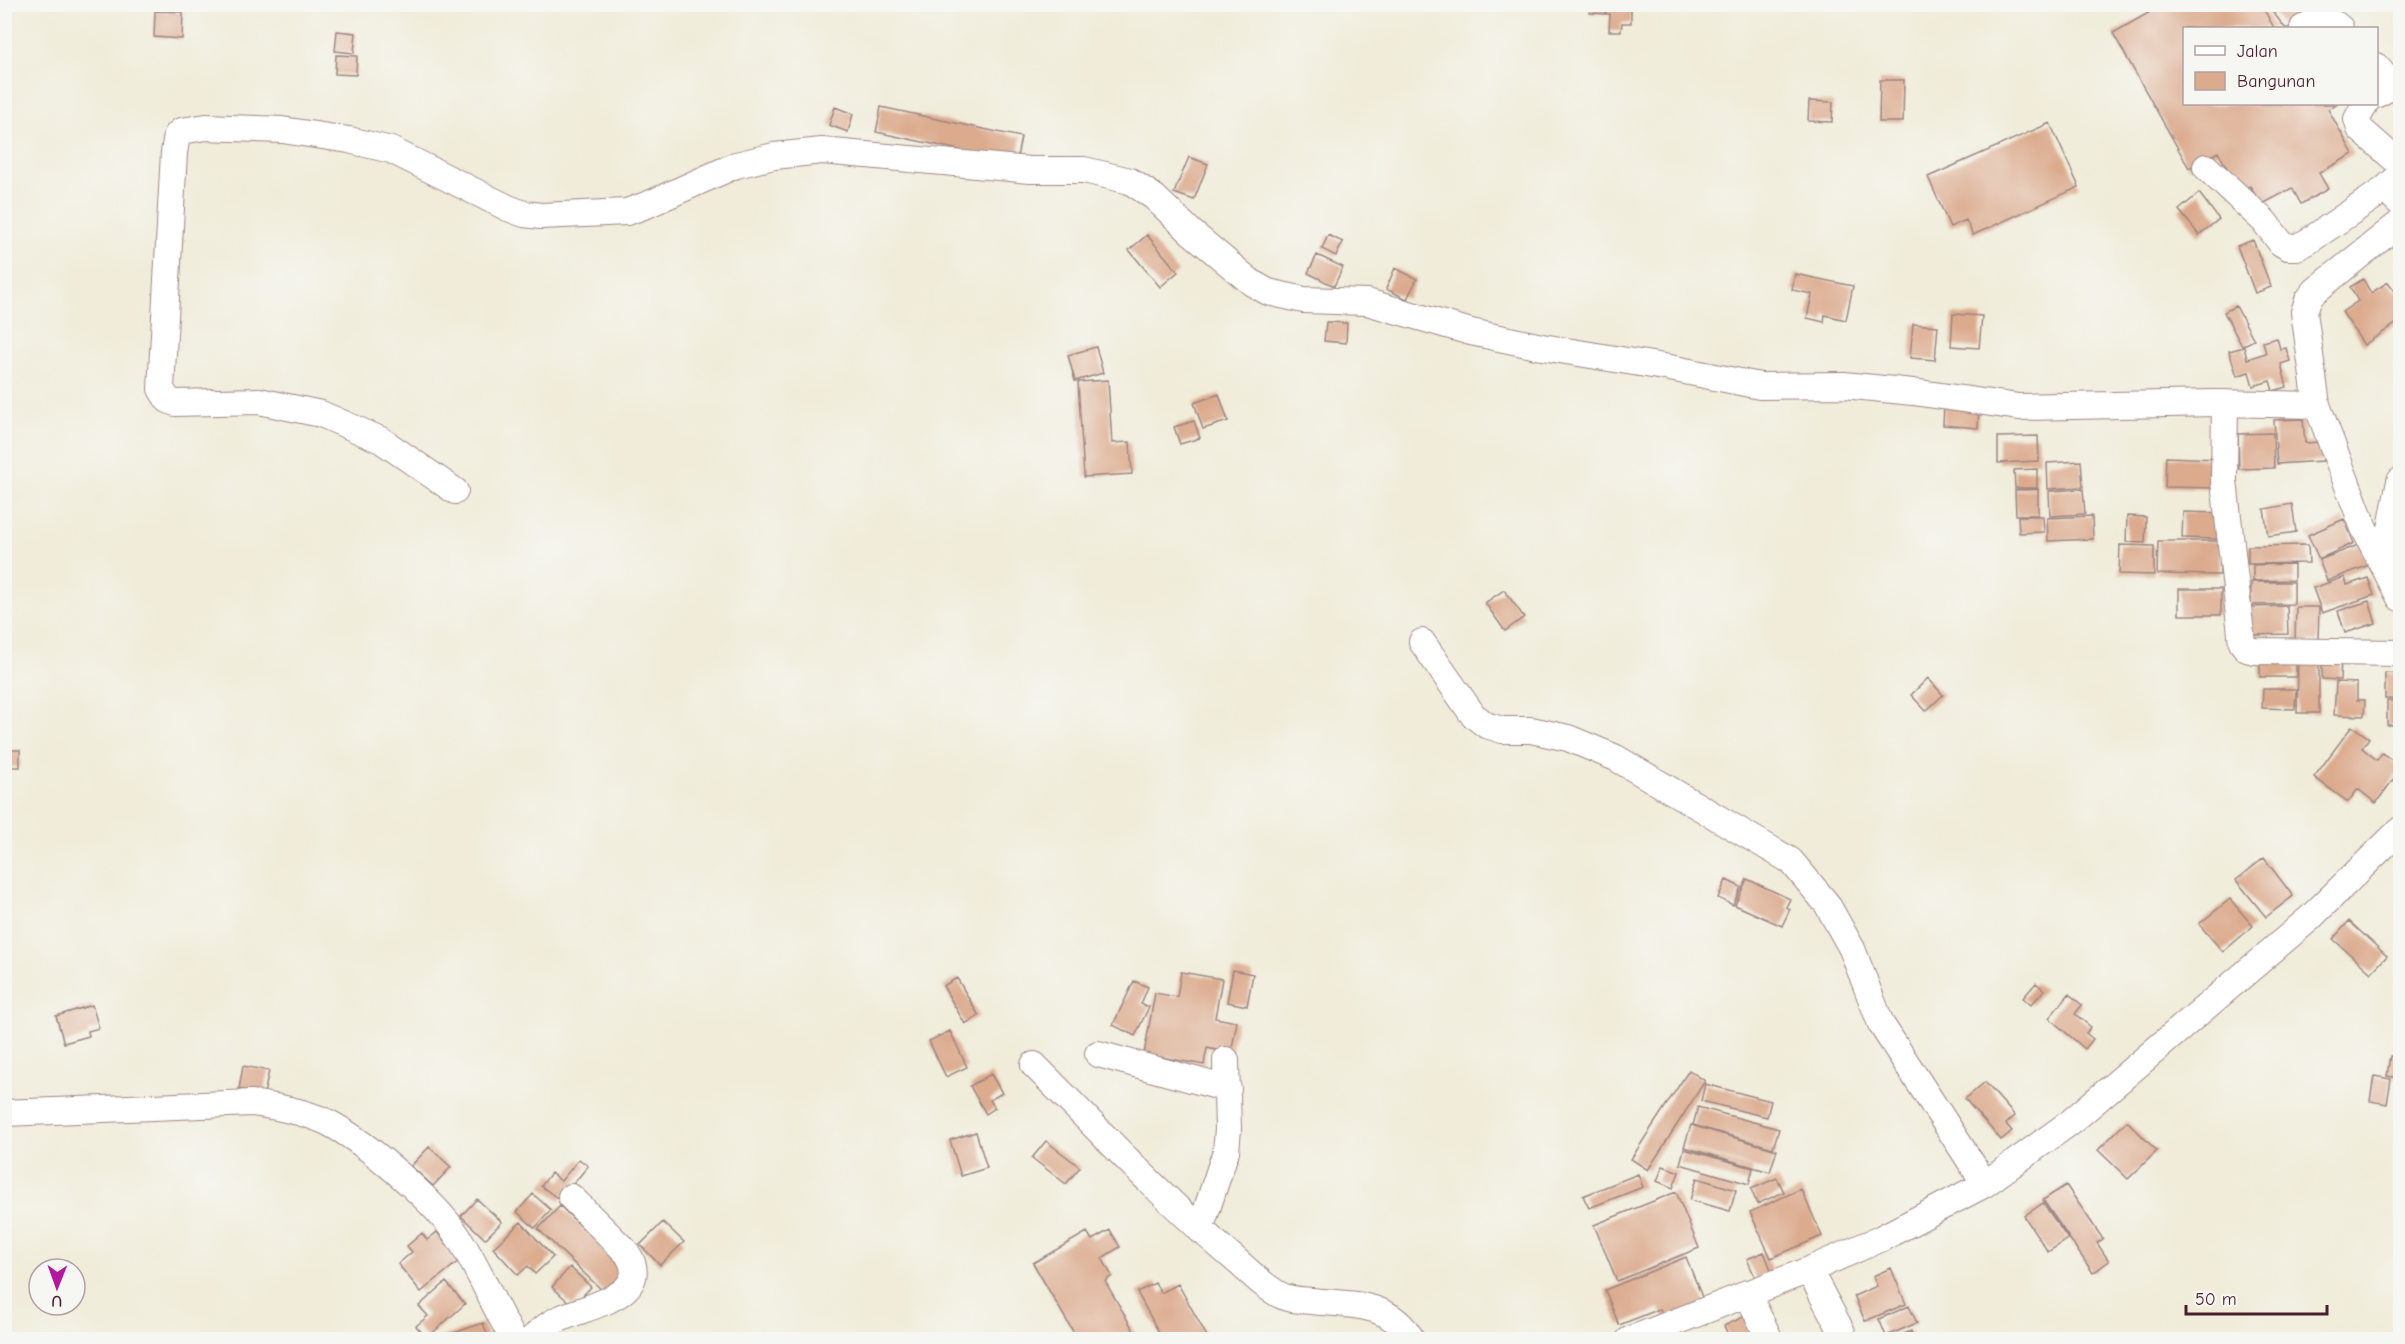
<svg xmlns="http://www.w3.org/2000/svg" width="2405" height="1344" viewBox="0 0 2405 1344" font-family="'Comic Neue',sans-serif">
<rect width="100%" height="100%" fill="#f6f6f2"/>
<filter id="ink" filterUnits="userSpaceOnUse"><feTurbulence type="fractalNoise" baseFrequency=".0167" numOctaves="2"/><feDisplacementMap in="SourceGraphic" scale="12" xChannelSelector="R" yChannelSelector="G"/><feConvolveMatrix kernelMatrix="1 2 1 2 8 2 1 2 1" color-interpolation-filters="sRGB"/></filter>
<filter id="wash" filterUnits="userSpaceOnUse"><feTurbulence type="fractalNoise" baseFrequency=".008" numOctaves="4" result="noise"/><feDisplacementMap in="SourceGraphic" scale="24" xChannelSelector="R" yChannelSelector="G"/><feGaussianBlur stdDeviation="1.35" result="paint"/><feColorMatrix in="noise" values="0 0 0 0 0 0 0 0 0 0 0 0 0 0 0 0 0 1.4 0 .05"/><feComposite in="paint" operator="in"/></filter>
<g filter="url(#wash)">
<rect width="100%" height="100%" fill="#f0ecd9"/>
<g id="blocks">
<!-- building -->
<path fill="#dcaa8d" d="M1590 4H1631V23H1622L1621 31H1609L1610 14 1590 13Z
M2164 4H2261L2274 28H2184V104H2338L2328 109 2353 154 2319 173 2328 189 2301 204 2292 188 2261 205 2250 186 2240 191 2218 152 2189 168 2113 33Z
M2267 4H2298L2308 18 2293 28H2285Z
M155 11 183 12 182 39 154 37Z
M337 31 356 33 354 53 335 51Z
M336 55 357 56 356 75 335 74Z
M1880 80H1904L1903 122H1879Z
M1809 101 1833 102 1832 122 1808 121Z
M835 107 853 114 848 132 829 125Z
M881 107 1021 137 1016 162 876 132Z
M2050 123 2079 187 1973 235 1966 220 1950 227 1928 177Z
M1189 157 1208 164 1194 200 1174 193Z
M2199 193 2219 219 2199 235 2179 210Z
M1147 235 1178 272 1160 287 1129 250Z
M1328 235 1343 242 1336 256 1322 249Z
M2253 240 2271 287 2255 293 2237 246Z
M1317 255 1343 267 1334 286 1308 273Z
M1395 268 1417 279 1407 299 1386 289Z
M1795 274 1853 286 1846 320 1825 315 1824 322 1807 318 1812 294 1792 290Z
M2363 279 2371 293 2388 282 2395 291 2400 288V321L2364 345 2342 312 2358 301 2350 287Z
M2236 306 2254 340 2242 346 2224 312Z
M1953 314 1982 316 1979 348 1951 346Z
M1326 322 1347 323 1346 343 1324 341Z
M1913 324 1938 326 1935 360 1910 358Z
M2277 338 2280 349 2286 348 2290 361 2281 364 2287 387 2273 391 2270 381 2253 386 2249 372 2237 376 2229 351 2244 347 2247 359 2266 353 2263 342Z
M1096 347 1103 373 1075 381 1068 355Z
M1108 380 1112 443 1130 442 1132 474 1084 477 1078 382Z
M1219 394 1228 421 1203 429 1194 403Z
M1944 404 1979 407 1978 428 1943 425Z
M2303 419 2305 443 2321 442 2323 461 2277 464 2274 420Z
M1194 421 1200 438 1180 444 1174 427Z
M2273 433 2274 468 2239 469 2238 434Z
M2038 436 2039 461 1998 463V437Z
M2166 457 2218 459 2217 488 2165 487Z
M2081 461 2083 487 2048 489 2047 463Z
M2037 469V488H2015L2014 470Z
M2038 489V515H2016L2015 490Z
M2083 489 2085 514 2050 516 2049 491Z
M2292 504 2296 532 2268 536 2264 509Z
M2183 512 2218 513 2217 539 2182 538Z
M2018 516H2043L2044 532 2019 533Z
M2092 516 2093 539 2048 541 2047 518Z
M2127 516 2146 517 2145 543 2126 542Z
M2344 519 2354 543 2319 559 2308 535Z
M2158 541H2220V575L2157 574Z
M2361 544 2369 565 2327 581 2319 560Z
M2120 545 2154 546V575L2119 574Z
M2308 545 2309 563 2248 564V546Z
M2294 564V580L2253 581V565Z
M2345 577 2347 585 2368 578 2374 595 2322 613 2313 588Z
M2251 582H2294V604L2251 605Z
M2179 589H2221V615H2179Z
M1504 590 1524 617 1505 631 1485 603Z
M2369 601 2376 623 2345 633 2338 611Z
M2287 606 2288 634 2251 635 2250 607Z
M2296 607H2319L2318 642 2295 641Z
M2260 656H2296V677H2260Z
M2298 656H2319V713H2297Z
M2322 657 2341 658 2340 680 2322 679Z
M2385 673 2400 674V699H2385Z
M1928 678 1943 695 1926 711 1911 695Z
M2336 682 2357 683V700H2365L2364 716 2334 715Z
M2263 689H2296L2295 709 2262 708Z
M2387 701H2400V725H2387Z
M2352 726 2369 738 2362 748 2377 760 2382 753 2400 766V770L2376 803 2358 789 2348 802 2314 777Z
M4 750H20V767H4Z
M2264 858 2293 896 2266 917 2236 880Z
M1747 879 1790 899 1786 907 1790 909 1782 926 1735 905Z
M1726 880 1741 887 1733 905 1718 898Z
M2230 899 2253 926 2223 952 2199 924Z
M2349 921 2387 956 2371 973 2333 939Z
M1233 970 1253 974 1247 1006 1227 1002Z
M1181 972 1222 979 1215 1018 1237 1022 1231 1053 1207 1048 1204 1065 1144 1054 1155 993 1177 997Z
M957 978 979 1016 965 1024 943 986Z
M1134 981 1148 987 1141 1004 1149 1007 1135 1036 1113 1025Z
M2036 983 2044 990 2031 1005 2023 998Z
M2069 994 2082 1005 2075 1014 2091 1027 2086 1033 2093 1039 2085 1049 2049 1018Z
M92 1005 99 1028 88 1031 89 1036 64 1043 56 1016Z
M950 1031 967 1067 946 1077 929 1041Z
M2390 1056 2400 1057V1078L2387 1076Z
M243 1066 269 1071 264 1094 239 1089Z
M1689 1070 1705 1081 1648 1170 1631 1159Z
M991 1074 1002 1093 990 1100 995 1108 986 1114 970 1086Z
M2374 1076 2391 1079 2387 1104 2370 1101Z
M1985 1082 2015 1116 2006 1124 2012 1131 2001 1140 1965 1099Z
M1705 1084 1771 1101 1767 1117 1701 1101Z
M1698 1107 1779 1129 1773 1148 1693 1125Z
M2127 1121 2157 1151 2128 1179 2098 1150Z
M1691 1125 1777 1150 1770 1172 1684 1147Z
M976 1132 987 1168 961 1176 950 1140Z
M1046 1141 1080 1167 1066 1184 1032 1158Z
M429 1147 451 1167 433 1186 411 1166Z
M1684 1149 1753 1168 1749 1184 1680 1164Z
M579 1159 588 1166 560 1200 541 1186 551 1173 561 1181Z
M1663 1166 1679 1172 1673 1188 1657 1181Z
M1638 1174 1643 1187 1589 1208 1583 1196Z
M1697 1178 1736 1190 1730 1211 1690 1200Z
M1777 1178 1784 1192 1757 1204 1751 1189Z
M2066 1185 2103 1239 2097 1243 2109 1261 2093 1273 2043 1200Z
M1801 1189 1822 1236 1771 1258 1750 1212Z
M1676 1192 1699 1248 1617 1281 1594 1225Z
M533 1194 551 1210 535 1228 517 1212Z
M477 1199 502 1222 485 1239 461 1216Z
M2043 1203 2068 1239 2048 1252 2024 1216Z
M560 1206 630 1273 608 1296 538 1229Z
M521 1222 553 1257 535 1274 528 1266 518 1275 493 1248Z
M663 1222 684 1242 660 1265 640 1245Z
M1110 1230 1120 1247 1102 1258 1112 1276 1105 1281 1139 1340H1078L1033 1263 1087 1232 1092 1240Z
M437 1232 460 1260 421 1292 398 1264 412 1252 407 1246 422 1233 427 1240Z
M1764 1252 1772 1272 1756 1279 1747 1259Z
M1686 1257 1706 1307 1666 1322 1660 1309 1619 1325 1605 1290Z
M570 1267 591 1287 573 1306 552 1287Z
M1891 1268 1906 1304 1865 1321 1854 1296 1877 1286 1873 1276Z
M446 1282 465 1304 427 1338 416 1326 428 1316 419 1306Z
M1155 1283 1161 1293 1178 1284 1209 1340H1163L1137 1292Z
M1909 1306 1917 1323 1886 1336 1879 1319Z
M1749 1314 1761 1340H1731L1724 1326Z
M483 1323 489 1340H443L442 1337Z
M1911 1331 1914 1339H1891Z"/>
</g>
</g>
<g filter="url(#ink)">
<use href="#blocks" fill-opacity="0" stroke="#9d8682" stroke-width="1.5"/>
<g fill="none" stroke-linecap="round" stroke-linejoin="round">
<!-- minor casing -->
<g stroke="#9d8682" stroke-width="28">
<path id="minor" d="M2303 28C2316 20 2328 16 2340 28
M2376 66 2388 80 2385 90 2376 95
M2365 104 2357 119 2360 129 2400 164
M2206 167 2264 221 2281 243 2288 247H2297L2307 242 2385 189
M2398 177 2385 189 2400 203
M2400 223 2315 291 2308 300 2304 312 2317 405 2364 528 2400 598
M2225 403 2224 481 2242 643 2247 649 2254 651 2400 653
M2400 481 2390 533 2400 565
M455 491 381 440 321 414 259 401 175 403 168 400 161 389 174 153 177 135 181 131 206 127 282 130 349 140 391 150 508 208 524 214 541 216 627 212 649 204 736 165 774 156 822 151 1030 170H1084L1130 181 1154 197 1191 232 1252 283 1268 292 1304 300 1367 302 1471 332 1542 347 1670 368 1760 386 1844 385 1913 392 2019 407 2215 403 2317 405
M1422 642 1473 715 1486 725 1502 730H1531L1568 738 1616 758 1791 861 1827 904 1852 949 1881 1024 1985 1184
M1098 1054 1228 1089
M1034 1065C1098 1129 1161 1197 1230 1255 1246 1268 1262 1286 1280 1295 1289 1300 1301 1300 1311 1301 1350 1305 1390 1301 1412 1340
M4 1113 252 1103C277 1107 303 1111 327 1122 366 1142 440 1205 462 1243 481 1274 495 1308 514 1340
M1200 1230 1226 1151 1228 1129 1226 1060
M1809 1270 1842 1332
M1747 1293 1770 1340
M531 1340C539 1332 547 1325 557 1320 584 1306 656 1297 627 1253L571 1197
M1629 1340 1809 1270 1882 1238 1985 1184 2072 1121 2310 918 2400 830"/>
</g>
<!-- minor -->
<use href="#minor" stroke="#fff" stroke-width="26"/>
</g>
</g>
<!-- margin -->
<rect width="2405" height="1344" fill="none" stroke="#f6f6f2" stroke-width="24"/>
<!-- legend -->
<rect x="2183" y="27" width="195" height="78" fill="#f6f6f2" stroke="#b1a0a2" stroke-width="1.5"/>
<rect x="2195" y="46" width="30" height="9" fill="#ffffff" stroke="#b1a0a2" stroke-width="1.5"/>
<text x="2237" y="57" font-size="18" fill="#4a1f2b">Jalan</text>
<rect x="2195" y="72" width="30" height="18" fill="#dcaa8d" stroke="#b1a0a2" stroke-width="1.5"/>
<text x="2237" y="87" font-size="18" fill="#4a1f2b">Bangunan</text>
<!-- north arrow -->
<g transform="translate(57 1287) rotate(181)"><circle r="28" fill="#f6f6f2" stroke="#b1a0a2" stroke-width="1.5"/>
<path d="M0-4.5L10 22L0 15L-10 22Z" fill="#b5179e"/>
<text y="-9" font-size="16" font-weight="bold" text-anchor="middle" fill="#4a1f2b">U</text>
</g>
<!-- scale -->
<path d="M2186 1305v9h141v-9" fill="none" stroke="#4a1f2b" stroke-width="3"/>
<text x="2195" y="1305" font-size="18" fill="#4a1f2b" stroke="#f6f6f2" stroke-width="4.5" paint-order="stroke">50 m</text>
</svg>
